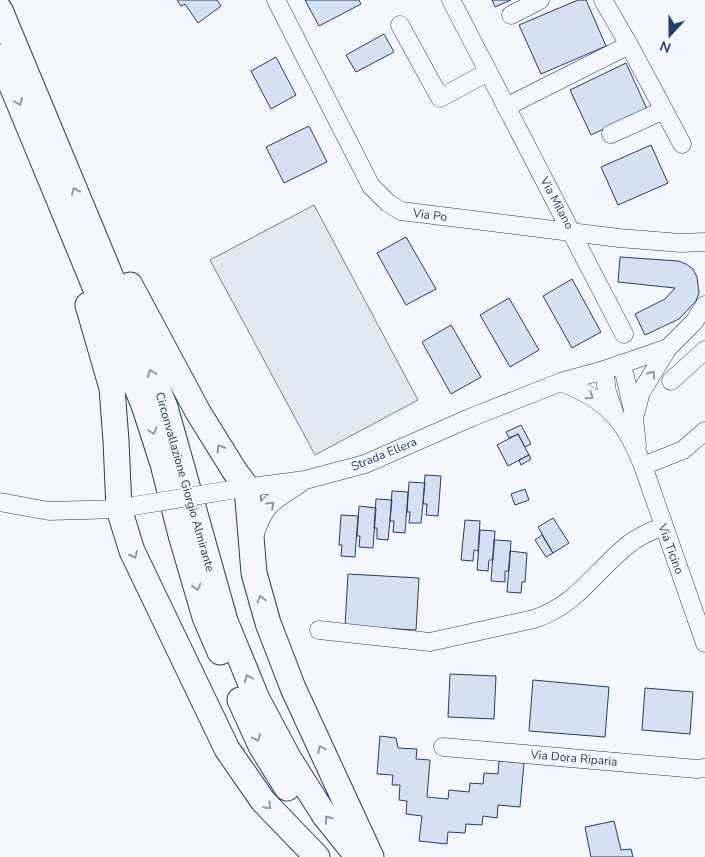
<svg xmlns="http://www.w3.org/2000/svg" width="705" height="857" viewBox="0 0 705 857" font-family="'Nunito Sans',sans-serif">
<rect width="100%" height="100%" fill="#f4f7fb"/>
<!-- pitch -->
<path fill="#e3e9f0" stroke="#687fa3" d="M314 205 418 400 315 455 210 260Z"/>
<!-- building -->
<path fill="#d5e0f0" stroke="#1d3f73" d="M177 0H217L221 6 198 23 185 4 181 6Z
M305 0H359L361 4 319 26Z
M492 0H511L495 7Z
M578 0H586L606 46 541 74 519 25Z
M384 34 394 52 356 72 346 55Z
M276 57 296 95 271 109 251 71Z
M626 63 647 109 591 135 570 90Z
M309 126 327 162 284 183 266 147Z
M651 145 668 183 618 205 601 167Z
M406 237 436 289 406 305 377 253Z
M620 257 678 261 686 264 693 269 697 277 699 293 696 301 679 319 645 335 635 314 665 299 675 288 618 282Z
M572 279 601 332 572 348 543 296Z
M509 298 539 350 510 367 480 315Z
M451 325 481 377 451 394 422 342Z
M521 425 531 444 525 447 518 434 509 438 506 432Z
M518 434 529 455 508 466 497 445Z
M529 455 531 459 521 465 519 460Z
M425 475 441 476 438 516 426 515 427 504H423Z
M409 482 425 483 421 523H409L410 512H407Z
M525 489 529 500 515 505 511 494Z
M392 491 408 492 405 533 393 532 394 521H390Z
M376 499 392 500 388 540 377 539V528H374Z
M359 506 376 508 373 548 359 547 360 536H357Z
M341 515 358 516 355 557 341 556 342 545H339Z
M553 518 569 543 553 553 538 527Z
M465 520 480 521 478 551 474 550 473 561 461 560Z
M480 530 495 531 493 560H489L488 571 477 570Z
M542 535 553 553 546 557 535 540Z
M494 540 511 541 509 571H505V582L491 581Z
M510 551 527 553 525 582H522L521 593 507 592Z
M348 574 419 578 416 630 345 626Z
M450 674 496 676 494 719 448 717Z
M533 680 609 687 605 737 529 731Z
M645 688 693 692 690 734 642 730Z
M380 736 396 738 398 748 417 749 416 759 430 760 427 797 448 799 449 790 469 792 470 783 483 784 484 773 498 774 499 761 524 763 520 807 498 805 497 818 483 816 482 825 466 824 465 833 448 832 447 844 419 841 422 816 406 814 407 801 399 800 400 785H392L393 775 377 774Z
M614 821 621 850 631 849 633 857H591L585 827Z"/>
<g fill="none" stroke-linecap="round" stroke-linejoin="round">
<!-- minor casing -->
<g stroke="#1d3f73" stroke-width="19">
<path id="minor" d="M276 0 371 186 388 203 401 211 619 238 681 243 705 242
M451 0 624 334
M603 0 629 45
M511 15 540 0
M400 25 440 98 488 72
M506 107 629 45 682 144
M611 134 664 110
M620 364 625 376 634 415
M604 370 607 392 615 415
M671 381 705 350
M561 382C607 400 625 420 643 466L705 643
M637 446 634 418 641 392 668 348
M643 466 683 450 705 431
M235 489 305 480 365 464 472 417 561 382 604 370 668 348 694 322 705 305
M0 502 49 511 119 509 129 507
M254 537C264 504 273 501 301 483
M319 630 430 642 534 619C577 605 595 571 629 544 639 536 651 531 663 526
M443 747 697 769 705 768"/>
</g>
<!-- highway casing -->
<g stroke="#1d3f73" stroke-width="27">
<path id="highway" d="M0 10 165 407 225 621 257 699 289 759 325 816 358 857
M0 57 144 405 163 464 181 535 205 617 220 652
M130 285 198 412 234 470 247 488 254 573 268 623 293 688 371 857
M88 305 112 388 116 441 119 509 132 551 227 749 263 801 317 857
M240 700 261 746 287 788"/>
</g>
<!-- minor -->
<use href="#minor" stroke="#f4f7fb" stroke-width="18"/>
<!-- highway -->
<use href="#highway" stroke="#f4f7fb" stroke-width="25"/>
<!-- minor-bridge casing -->
<g stroke="#1d3f73" stroke-width="19" stroke-linecap="butt">
<path id="minor-bridge" d="M134 506 230 490"/>
</g>
<!-- minor-bridge -->
<use href="#minor-bridge" stroke="#f4f7fb" stroke-width="18"/>
</g>
<!-- one-way arrows -->
<defs><path id="oneway-chevron" d="M-2-3.5L2.5 0L-2 3.5" fill="none" stroke-width="1.6" stroke-linecap="round" stroke-linejoin="round" transform="scale(1.25)"/></defs>
<g stroke="#889bb7">
<use href="#oneway-chevron" transform="translate(19 102) rotate(67)"/>
<use href="#oneway-chevron" transform="translate(75 191) rotate(-113)"/>
<use href="#oneway-chevron" transform="translate(151 373) rotate(-112)"/>
<use href="#oneway-chevron" transform="translate(652 374) rotate(-55)"/>
<use href="#oneway-chevron" transform="translate(590 396) rotate(33)"/>
<use href="#oneway-chevron" transform="translate(153 431) rotate(72)"/>
<use href="#oneway-chevron" transform="translate(220 448) rotate(-122)"/>
<use href="#oneway-chevron" transform="translate(271 505) rotate(-43)"/>
<use href="#oneway-chevron" transform="translate(134 555) rotate(66)"/>
<use href="#oneway-chevron" transform="translate(197 587) rotate(73)"/>
<use href="#oneway-chevron" transform="translate(261 599) rotate(-105)"/>
<use href="#oneway-chevron" transform="translate(248 678) rotate(-112)"/>
<use href="#oneway-chevron" transform="translate(257 738) rotate(66)"/>
<use href="#oneway-chevron" transform="translate(321 749) rotate(-115)"/>
<use href="#oneway-chevron" transform="translate(268 806) rotate(47)"/>
<use href="#oneway-chevron" transform="translate(328 819) rotate(-127)"/>
</g>
<g text-anchor="middle" stroke-width="4" stroke-linejoin="round" paint-order="stroke">
<!-- street labels -->
<g font-size="12" fill="#1d3f73" stroke="#f4f7fb">
<text transform="translate(557 203) rotate(62)" y="4">Via Milano</text>
<text transform="translate(430 215) rotate(7)" y="4">Via Po</text>
<text transform="translate(384 454) rotate(-22)" y="4">Strada Ellera</text>
<text transform="translate(185 482) rotate(74)" y="4">Circonvallazione Giorgio Almirante</text>
<text transform="translate(671 549) rotate(70)" y="4">Via Ticino</text>
<text transform="translate(574 758) rotate(5)" y="4">Via Dora Riparia</text>
</g>
</g>
<!-- north arrow -->
<g transform="translate(670 35) rotate(201)" stroke="#f4f7fb" stroke-width="4" paint-order="stroke">
<path d="M0-4L9 19L0 12L-9 19Z" fill="#1d3f73"/>
<text y="-8" font-size="14" font-weight="bold" text-anchor="middle" fill="#1d3f73">N</text>
</g>
</svg>
